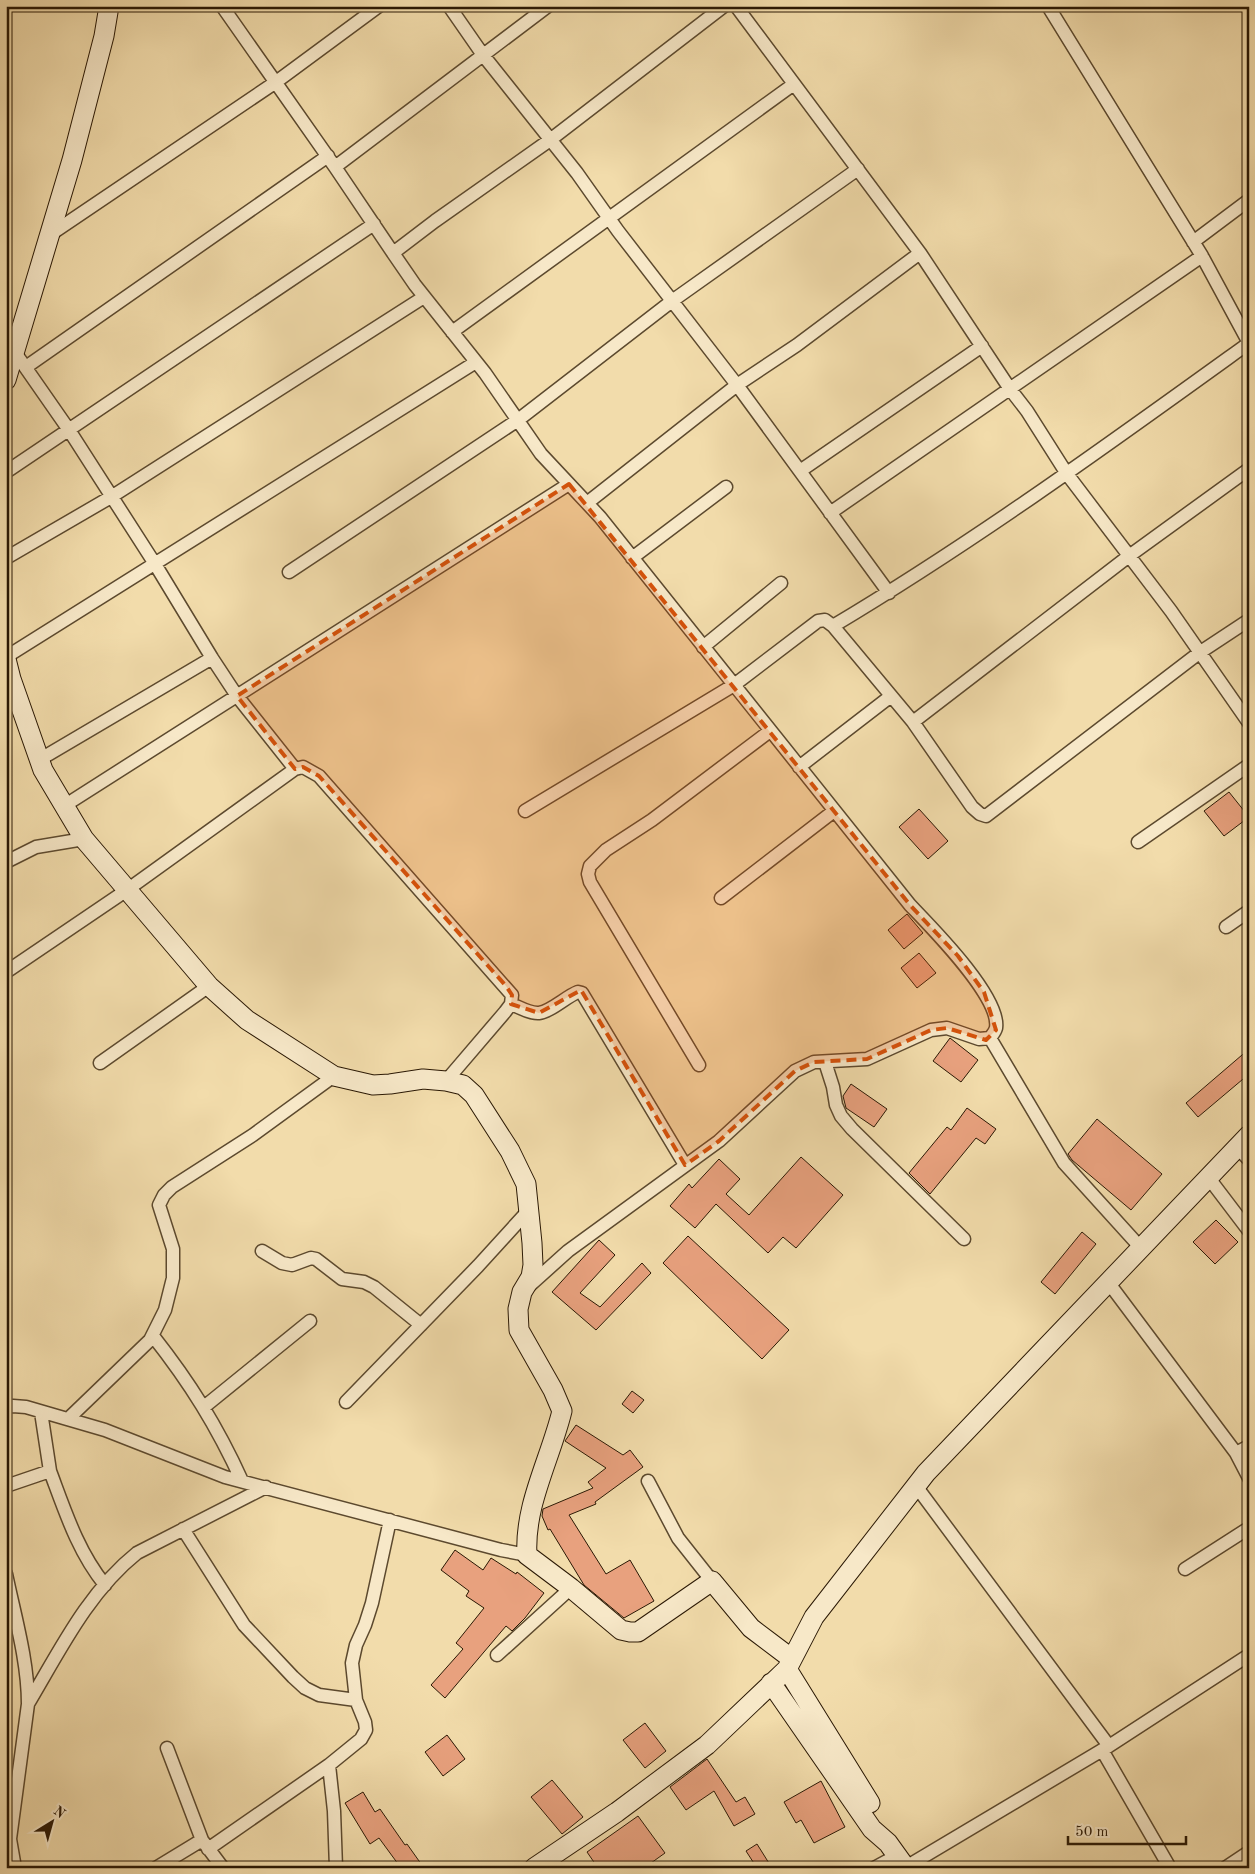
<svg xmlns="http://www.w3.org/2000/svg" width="1255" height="1874" viewBox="0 0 1255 1874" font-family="'Old Standard TT',serif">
<rect width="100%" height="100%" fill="#f2dcab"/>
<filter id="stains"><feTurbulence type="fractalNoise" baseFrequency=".004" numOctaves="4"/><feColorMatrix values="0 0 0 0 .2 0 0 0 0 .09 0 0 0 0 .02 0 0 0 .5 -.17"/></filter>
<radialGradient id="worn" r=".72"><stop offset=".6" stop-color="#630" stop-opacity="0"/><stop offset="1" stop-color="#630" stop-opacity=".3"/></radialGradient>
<!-- building -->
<path fill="#e8a17e" stroke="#2a1804" d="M1229 792 1249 817 1224 836 1204 811Z
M919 809 948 841 928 859 899 827Z
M907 914 923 933 904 949 888 930Z
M919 953 936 973 917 988 901 968Z
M950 1038 978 1060 961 1082 933 1061Z
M1249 1049V1074L1198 1117 1186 1103Z
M851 1084 887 1109 874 1127 846 1108 843 1096Z
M967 1108 996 1129 985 1144 976 1138 930 1194 909 1173 947 1127 951 1130Z
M1097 1119 1162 1174 1131 1210 1072 1160 1068 1154Z
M801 1157 843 1195 796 1248 783 1237 768 1253 716 1204 695 1228 670 1206 689 1184 692 1188 719 1159 740 1179 726 1194 749 1215Z
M1216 1220 1238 1242 1215 1264 1193 1242Z
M1082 1232 1096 1244 1055 1294 1041 1282Z
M688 1236 789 1330 762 1359 663 1263Z
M599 1240 615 1255 580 1293 600 1307 642 1263 651 1273 596 1330 552 1292Z
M632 1391 644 1400 633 1413 622 1404Z
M576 1425 623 1455 630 1450 643 1467 595 1502 596 1504 569 1515 606 1574 630 1560 654 1601 624 1618 584 1585 550 1529 548 1530 542 1516 543 1509 593 1488 588 1482 606 1468 565 1441Z
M455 1550 483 1570 491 1558 516 1574 517 1572 544 1593 525 1618 512 1631 506 1626 445 1698 431 1685 463 1649 456 1643 484 1608 466 1596 469 1591 441 1570Z
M645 1723 666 1751 645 1768 623 1740Z
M447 1735 465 1759 443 1776 425 1752Z
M707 1759 736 1802 745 1797 755 1814 734 1826 714 1791 686 1810 670 1787Z
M552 1780 583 1817 562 1834 531 1797Z
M821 1781 845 1827 814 1843 801 1820 796 1823 784 1802Z
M363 1792 375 1812 380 1809 405 1845 407 1844 424 1868H401L379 1838 370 1844 345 1803Z
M638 1816 665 1853 644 1868H598L587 1852Z
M757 1844 772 1868H757L746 1851Z"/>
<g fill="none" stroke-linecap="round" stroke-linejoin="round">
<!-- street casing -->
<g stroke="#5c492e" stroke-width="15">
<path id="street" d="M222 6 335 167 393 253
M449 6 483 55 577 173 618 231 737 385 797 345 920 253 1010 389 1027 411 1067 474 1171 611 1249 723
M724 6 550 140 435 221 393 253 415 285 485 373 541 454 600 517 910 905C931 927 1001 997 996 1028 995 1032 992 1035 990 1038L1064 1163 1141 1248
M736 6 920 253
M1048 6 1202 256 1249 343
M335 167 548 6
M51 234 276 82 379 6
M1193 242 1249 200
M452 332 794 84
M14 351 69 430 155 564 212 658 237 696 295 769
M26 367 328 156
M800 471 982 346
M6 472 374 224
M587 503 737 385 889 593
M830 513 1202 256
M6 558 111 497 424 297
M632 558 726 487
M289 572 518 420 672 301 858 169
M833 626C977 540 1113 441 1249 343
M703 647 781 583
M6 657 476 362
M913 722 1129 556 1249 469
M39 760 212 658
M799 767 891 696
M64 806 569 484
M525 811 734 685 818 621 825 620 833 626 913 722 972 807 980 814 986 816 1199 653 1249 620
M1138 842 1249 765
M6 862 36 847 84 839
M721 898 834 811
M1226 927 1249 911
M6 972 127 890 295 769 303 767 319 776 512 995 511 1004 505 1012 446 1081
M511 1004C519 1007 530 1014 539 1013 550 1012 567 996 578 992L582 993 685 1165
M825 1062 833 1087 836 1105 841 1116 852 1129 964 1239
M100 1063 209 986
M699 1065 590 882 588 874 590 866 606 850 652 820 770 731
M1237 1147 1249 1160
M1208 1177 1249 1231
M262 1251 282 1263 292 1265 311 1258 316 1259 342 1279 364 1282 374 1287 421 1325
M1108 1282 1236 1453 1249 1478
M528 1287 568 1251 719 1141 795 1071 814 1062 867 1059 931 1030 947 1028 979 1039 990 1038
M153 1336C190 1383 217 1426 242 1481
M346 1402 478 1266 528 1211
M6 1407 13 1406 26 1407 105 1430 225 1477 501 1550 527 1555
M204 1407 310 1321
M68 1419 150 1340 165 1310 173 1278V1249L159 1205 164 1195 172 1187 253 1135 334 1076
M1236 1453 1249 1446
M50 1471C65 1511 78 1552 105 1585
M648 1481 678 1538 712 1581
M6 1486 50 1471 41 1412
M916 1486 1109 1746
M183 1529 244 1625 293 1677 305 1688 319 1695 356 1700
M1185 1569 1249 1528
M6 1574C15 1617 28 1661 28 1704L10 1839 15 1868
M497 1655 571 1588
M28 1704C59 1652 88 1592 137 1553L266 1487
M167 1748 202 1840 223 1868
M1102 1750 1170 1868
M208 1849 329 1765
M906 1867 1109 1746 1249 1655
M156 1868 202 1840
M336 1868 334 1811 329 1765 361 1739 366 1730 365 1722 356 1700 352 1663 356 1645 365 1625 372 1603 390 1520
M874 1868 898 1855
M1225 1868 1249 1852"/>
</g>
<!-- secondary casing -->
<g stroke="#2a1804" stroke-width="21">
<path id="secondary" d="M6 380 72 160 104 36 109 6
M6 659 11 679 43 770 84 839 209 986 247 1020 334 1076 373 1085 390 1084 423 1079 446 1081 463 1085 474 1095 510 1151 526 1184 532 1243 533 1265 531 1277 522 1292 518 1309 519 1330 553 1390 562 1411C550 1460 524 1505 527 1555L571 1588 621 1630 630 1632H638L712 1581 751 1628 792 1659
M787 1669 870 1803
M771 1683 872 1829 888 1843 906 1868
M534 1868 617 1812 707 1745 787 1669 814 1617 926 1473 1249 1135"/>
</g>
<!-- street -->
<use href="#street" stroke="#f7e8c8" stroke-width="12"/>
<!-- secondary -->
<use href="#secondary" stroke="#f7e8c8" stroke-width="19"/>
</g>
<!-- marked area -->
<path fill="#d5520b" fill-opacity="0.2" stroke="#d5520b" stroke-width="4" stroke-dasharray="10 6" stroke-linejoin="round" d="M569 484 910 905 958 956 984 992 996 1030 986 1040 947 1028 931 1030 867 1059 814 1062 795 1071 719 1141 685 1165 581 990 539 1013 511 1004 512 995 506 986 319 776 303 767 295 769 237 696Z"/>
<!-- margin -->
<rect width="1255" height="1874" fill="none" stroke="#f2dcab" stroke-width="25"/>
<rect x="8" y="8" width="1240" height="1859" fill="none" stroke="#2a1804" stroke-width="2.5"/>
<rect x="12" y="12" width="1230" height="1849" fill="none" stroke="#2a1804"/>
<!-- north arrow -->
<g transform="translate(52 1822) rotate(37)" stroke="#f7e8c8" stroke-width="4" paint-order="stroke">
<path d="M0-4L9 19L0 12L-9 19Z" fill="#2a1804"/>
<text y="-8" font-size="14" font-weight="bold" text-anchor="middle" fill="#2a1804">N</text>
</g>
<!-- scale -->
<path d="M1068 1836v8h118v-8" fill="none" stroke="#2a1804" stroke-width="2.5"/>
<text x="1075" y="1836" font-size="15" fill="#2a1804" stroke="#f7e8c8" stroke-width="4" paint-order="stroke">50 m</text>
<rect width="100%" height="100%" filter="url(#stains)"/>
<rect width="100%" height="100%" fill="url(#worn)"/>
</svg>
